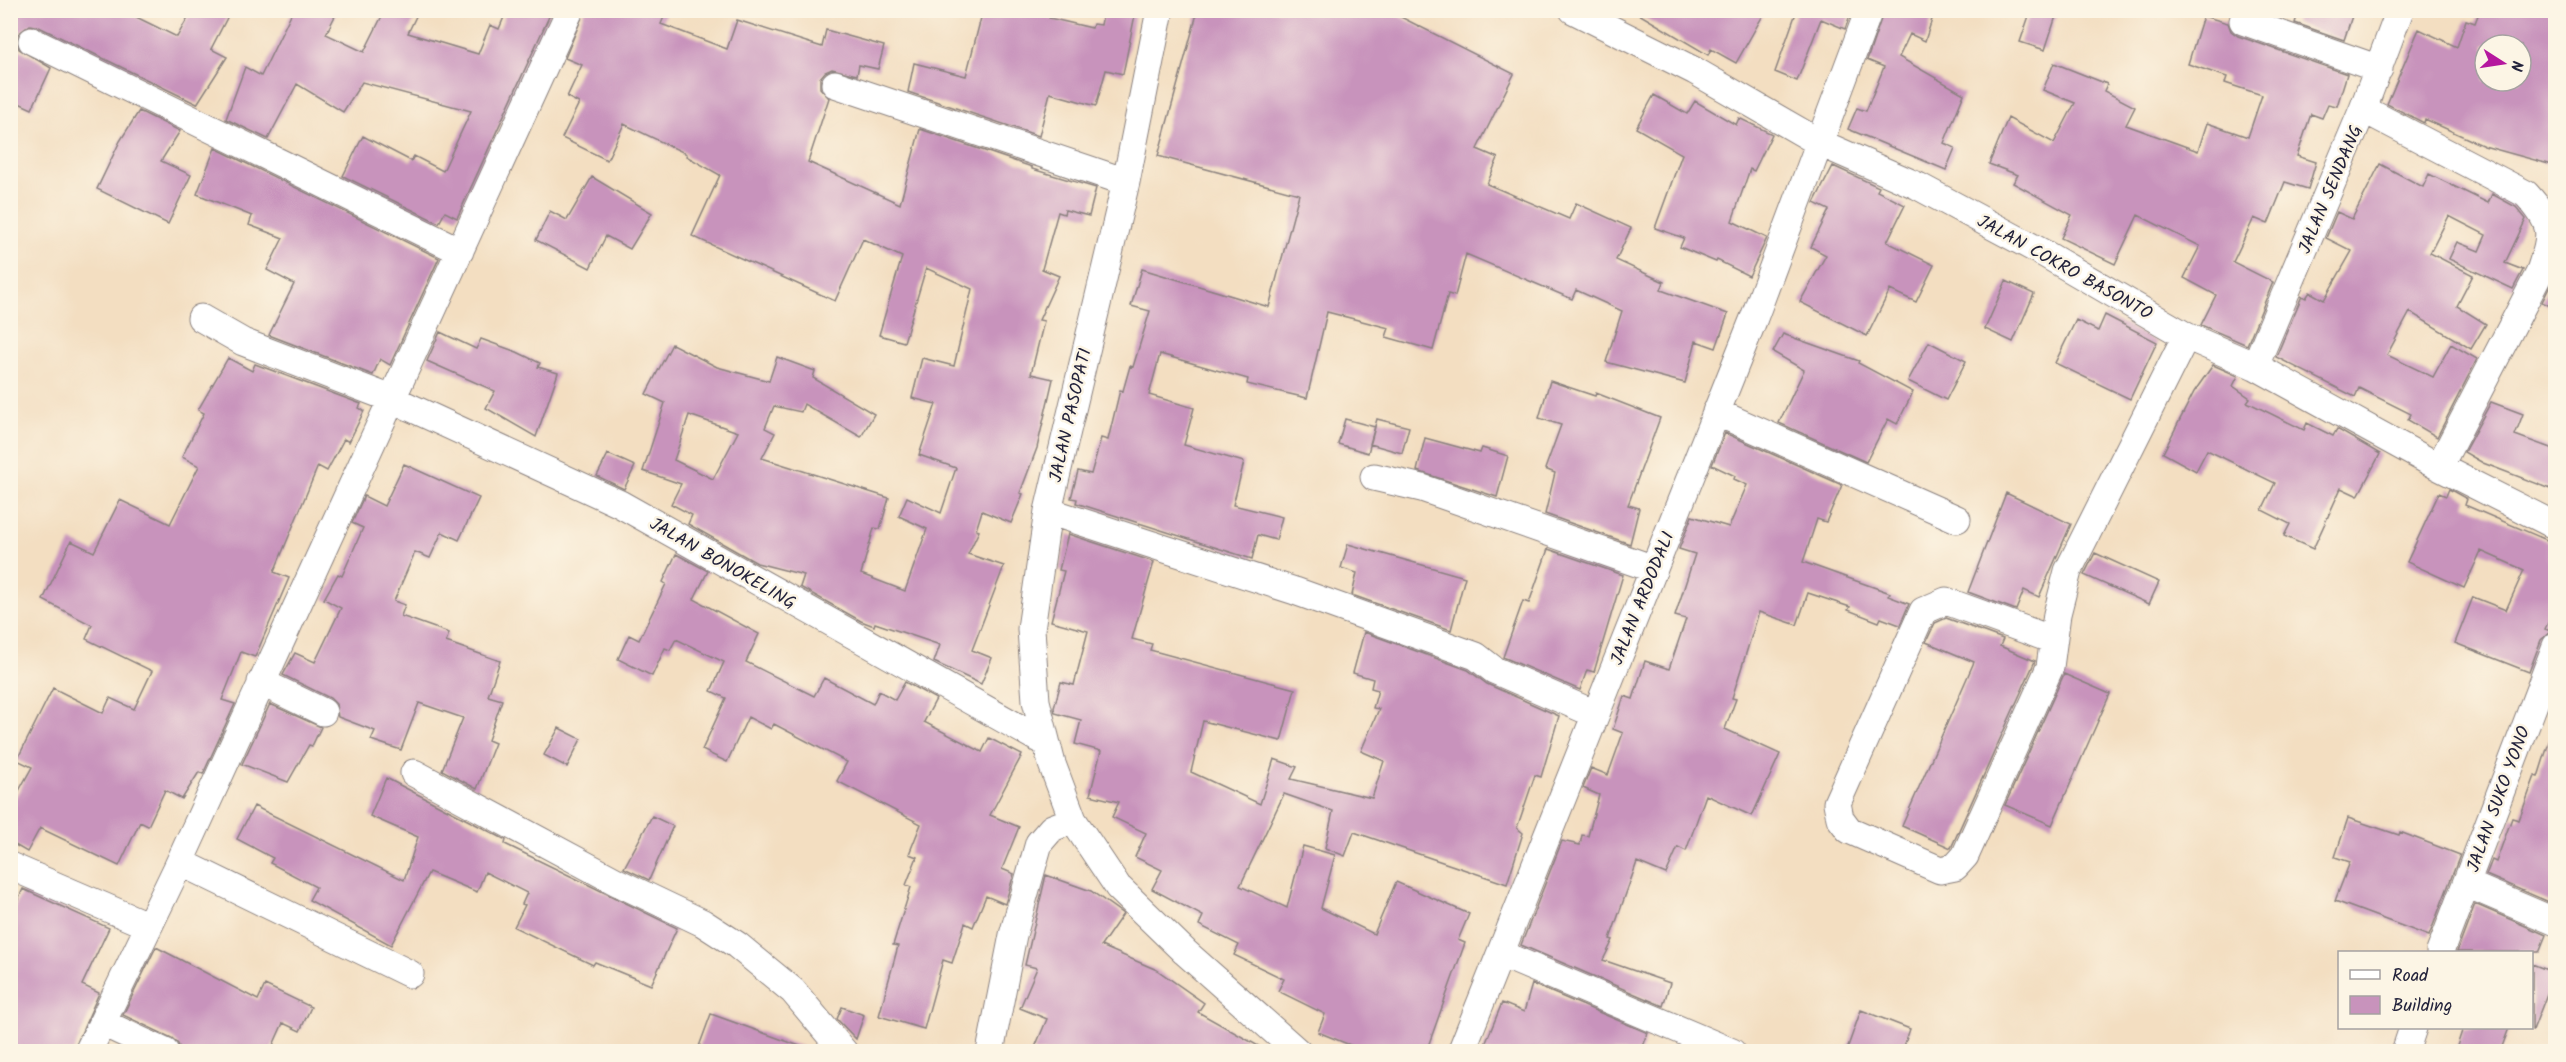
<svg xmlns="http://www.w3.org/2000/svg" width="2566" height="1062" viewBox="0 0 2566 1062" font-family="Kalam,sans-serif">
<rect width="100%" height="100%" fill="#fcf5e5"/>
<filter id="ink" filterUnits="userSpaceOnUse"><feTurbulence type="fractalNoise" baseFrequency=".0167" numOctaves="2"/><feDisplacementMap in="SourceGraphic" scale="12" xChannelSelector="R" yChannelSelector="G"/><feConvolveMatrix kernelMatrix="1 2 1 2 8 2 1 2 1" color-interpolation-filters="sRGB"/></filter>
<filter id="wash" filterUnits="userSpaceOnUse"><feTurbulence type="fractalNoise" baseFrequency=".008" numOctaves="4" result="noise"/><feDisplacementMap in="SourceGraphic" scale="24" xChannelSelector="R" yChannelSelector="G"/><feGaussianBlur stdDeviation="1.35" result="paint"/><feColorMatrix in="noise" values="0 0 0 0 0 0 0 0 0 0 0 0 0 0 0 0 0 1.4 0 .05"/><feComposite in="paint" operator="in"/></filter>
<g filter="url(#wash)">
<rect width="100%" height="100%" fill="#f3dec1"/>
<g id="blocks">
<!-- building -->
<path fill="#c893bc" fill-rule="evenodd" d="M10 10H122L177 37 192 10H231L211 49 227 57 197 104 39 27 30 25 18 34 16 41 19 49 51 68 32 109 10 99Z
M293 10H338L326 34 364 52 385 10H419L408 33 478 54 490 25 499 29 507 10H552L457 218 445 212 439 223 343 176 363 136 411 161 414 156 443 171 471 111 362 82 343 112 297 84 268 139 226 119 245 67 261 76Z
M585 10H667L661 24 727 49 737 20 822 47 826 30 884 46 878 69 859 65 857 75 832 69 825 72 820 78V88L829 98 808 162 900 204 920 129 1032 167V169L1096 188 1089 216 1065 210 1064 214 1058 212 1042 269 1059 276 1039 320 1044 321 1031 374 1053 379 1037 448 1020 493 1023 494 1011 523 982 511 976 530 979 531 968 554 1004 566 972 650 992 658 981 684 934 662 940 645 875 623 874 626 861 621 800 587 804 575 757 563 688 524 692 515 671 504 681 484 643 471 665 403 646 394 672 344 717 367 769 381 777 357 815 371 813 378 874 414 861 437 804 404 801 412 774 406 765 428 775 433 762 458 889 498 880 529 874 528 861 574 905 591 927 529 899 516 907 497 941 513 956 468 919 455 936 404 912 398 922 358 954 366 972 289 926 268 904 342 879 335 902 257 863 239 835 301 692 236 720 175 686 156 687 154 624 124 607 160 562 138 579 103 567 97 582 65 565 58ZM689 415 738 432 713 479 674 460Z
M983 10H1001L1021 16 1022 10H1051L1049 18 1092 28 1093 24 1101 25 1104 10H1136L1123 74 1106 70 1096 106 1050 93 1039 136 908 92 914 63 966 76Z
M1198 10H1387L1514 74 1477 149 1498 158 1487 184 1569 219 1576 203 1631 228 1616 260 1664 282 1661 290 1728 314 1716 348 1696 341 1685 383 1606 362 1622 311 1576 290 1572 299 1466 254 1455 296 1448 294 1433 350 1386 337 1389 328 1327 312 1307 398 1247 384 1248 379 1160 354 1149 395 1194 408 1184 445 1244 462 1233 505 1282 517 1276 540 1258 535 1252 559 1076 503 1077 499 1071 498 1078 471 1091 474 1101 438 1108 440 1120 390 1123 391 1130 366 1133 367 1150 311 1131 306 1142 269 1269 307 1299 194 1158 156Z
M1632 10H1766L1736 63 1711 49 1708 55Z
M1797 10H1852L1845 29 1821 19 1797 81 1775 72Z
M1884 10H1935L1925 41 1910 34 1899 57 1964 94 1944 143 1955 148 1946 170 1848 129 1857 108 1866 111 1884 67 1867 60Z
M2031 10H2058L2045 50 2020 42Z
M2299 10H2354L2344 40 2295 23Z
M2480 10H2556V166L2484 146 2425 119 2424 123 2387 104 2419 29 2457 47 2466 20 2475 23ZM2485 45H2521V81H2485Z
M2203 16 2228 23 2231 31 2238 36 2347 74 2337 106 2328 104 2322 118 2311 114 2297 156 2316 162 2308 189 2285 182 2268 224 2254 218 2233 262 2273 282 2247 345 2201 325 2216 295 2184 278 2200 246 2138 215 2115 264 2061 238 2072 215 2013 183 2018 175 1989 164 2008 118 2054 143 2075 103 2043 90 2054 63 2107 84 2104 91 2135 107 2126 125 2198 151 2207 123 2248 137 2262 95 2225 83 2227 77 2188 64Z
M1654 95 1687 114 1695 101 1736 125 1739 118 1772 134 1754 171 1750 169 1732 221 1767 238 1749 276 1717 260 1716 262 1680 247 1684 238 1655 228 1682 154 1636 128Z
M139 111 180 131 161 161 191 175 168 224 97 189 120 141Z
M215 148 439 258 390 365 380 359 373 375 269 335 294 284 267 270 283 238 249 225 252 216 197 194Z
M2380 164 2423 187 2429 174 2488 203 2492 194 2516 207 2526 219 2505 263 2523 270 2513 289 2449 259 2457 242 2479 251 2486 235 2449 216 2430 253 2473 275 2457 306 2486 324 2471 349 2410 312 2387 355 2433 377 2451 344 2477 359 2437 437 2408 420 2411 414 2359 388 2355 397 2276 357 2302 296 2306 298 2310 292 2324 300 2352 251 2326 238 2337 212 2352 219Z
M1833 166 1879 187 1877 191 1905 205 1887 242 1934 265 1916 302 1890 290 1867 336 1800 302 1826 255 1811 247 1829 210 1814 203Z
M592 177 652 213 630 249 606 236 590 268 536 240 550 211 567 220Z
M2006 281 2034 294 2013 342 1985 329Z
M2552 282 2556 284V309L2542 302Z
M2105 315 2157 342 2130 399 2055 363 2076 320 2098 331Z
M440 332 476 349 481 339 517 352 540 363 538 367 558 373 536 437 486 408 495 391 427 361Z
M1783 334 1859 361 1858 363 1913 392 1897 424 1888 419 1866 462 1779 423 1804 370 1773 352Z
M1929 342 1966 361 1946 400 1908 381Z
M228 358 252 371 255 364 361 404 359 408 364 411 349 442 344 439 327 471 318 466 274 572 289 578 255 657 241 652 222 700 235 704 203 774 199 772 182 799 165 790 148 826 140 822 119 866 40 828 27 852 10 842V807L32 767 17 760 53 688 103 713 110 698 134 709 152 671 86 639 92 625 43 600 71 541 94 552 120 500 170 524 199 466 182 457 204 413 198 410Z
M2213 365 2238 376 2233 386 2250 398 2247 402 2304 430 2307 423 2333 436 2337 429 2380 454 2358 496 2341 488 2313 549 2284 536 2290 524 2262 510 2275 483 2207 450 2196 471 2163 453 2194 392Z
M1550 381 1595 396 1596 393 1660 418 1628 505 1639 508 1630 544 1545 514 1555 473 1545 469 1561 425 1539 418Z
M2491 402 2523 414 2515 435 2556 450V491L2483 463 2464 452Z
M1345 419 1375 427 1368 453 1338 444Z
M1377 419 1409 427 1402 453 1370 444Z
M1725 433 1842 485 1826 522 1817 519 1803 562 1890 593 1888 596 1909 604 1900 625 1881 618 1879 622 1848 610 1850 607 1808 593 1797 625 1759 612 1732 698 1736 699 1725 729 1780 754 1752 816 1706 795 1686 851 1678 847 1666 874 1637 862 1610 939 1613 940 1603 960 1670 983 1663 1006 1521 945 1562 841 1580 845 1582 835 1588 836 1599 795 1583 788 1591 768 1608 775 1623 733 1613 729 1624 696 1633 699 1645 661 1669 669 1686 619 1675 616 1695 554 1679 549 1692 516 1729 527 1747 485 1734 479 1735 476 1712 465Z
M1425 438 1480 453 1482 448 1508 456 1497 497 1417 471Z
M608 454 635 466 624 489 597 476Z
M404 464 479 498 459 540 442 532 430 558 415 552 394 601 405 605 401 616 449 633 446 642 500 661 488 696 502 700 488 740 495 743 477 789 442 770 463 718 419 703 401 750 371 740 375 731 338 717 336 704 330 698 283 675 295 653 315 662 341 608 324 599 338 574 342 576 363 528 352 523 364 496 384 506Z
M2449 489 2467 499 2465 505 2556 544V606L2545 629 2551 631 2541 640 2529 672 2455 643 2473 597 2506 610 2524 570 2481 551 2464 588 2407 562 2439 493 2446 496Z
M2006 493 2071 524 2039 597 2024 590 2016 610 1968 592Z
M1068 534 1154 562 1132 639 1152 644 1150 650 1295 689 1281 741 1203 721 1191 772 1260 804 1274 759 1297 767 1291 779 1372 798 1384 761 1361 751 1379 709 1373 708 1378 690 1371 688 1373 679 1353 673 1364 632 1468 670 1487 684 1559 716 1541 777 1535 775 1517 828 1523 833 1507 884 1354 832 1345 856 1325 848 1333 811 1284 794 1240 886 1287 908 1303 846 1335 855 1321 908 1374 934 1396 882 1469 914 1458 940 1465 943 1426 1052H1353L1355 1047 1318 1032 1325 1014 1278 991 1284 979 1234 955 1239 945 1199 925 1203 916 1152 889 1162 870 1135 857 1146 833 1112 817 1119 802 1090 795 1101 751 1075 744 1081 720 1055 713 1054 708 1061 682 1074 685 1088 631 1051 621 1064 571 1059 570Z
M1348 544 1465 577 1451 630 1352 595 1357 573 1341 568Z
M1548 549 1623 575 1594 672 1587 670 1580 690 1503 657 1523 601 1529 603Z
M2095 553 2159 582 2149 604 2084 575Z
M676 554 708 571 694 599 759 634 746 662 814 696 824 678 873 704 879 691 895 700 905 682 936 699 924 722 982 752 989 738 1022 755 990 815 1019 827 1002 869 1014 874 1005 904 986 896 973 927 965 923 952 963 943 960 924 1029 879 1016 898 946 893 945 911 887 906 885 917 857 909 854 921 824 837 781 847 762 774 724 771 729 748 717 727 762 702 750 726 698 711 691 724 662 676 639 670 650 665 648 652 676 618 659 629 635 639 640 666 584 663 582Z
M1946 618 2003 639 2000 646 2035 661 1951 848 1902 826 1974 662 1926 642 1935 623Z
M2064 674 2110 694 2052 825 2005 805Z
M270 704 321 727 312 746 309 745 288 782 242 764Z
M559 728 581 739 567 767 544 755Z
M2551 736H2556V905L2486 875 2492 860 2496 862 2512 818 2519 820 2535 776 2538 777Z
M386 778 506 840 505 844 677 928 651 985 595 962 593 965 514 927 525 905 522 904 527 893 485 872 477 892 429 872 391 945 309 900 316 887 270 863 273 858 237 839 254 806 404 880 418 837 370 816Z
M652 816 673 826 649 880 624 868Z
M2348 818 2399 835 2400 832 2460 855 2429 936 2335 901 2350 862 2335 857Z
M1046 875 1091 891 1123 914 1101 946 1157 970 1204 1003 1198 1012 1269 1052H1033L1047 1019 1020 1008 1037 968 1025 965Z
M23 889 109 928 82 985 99 993 73 1052H10V917Z
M2475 904 2546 935 2539 952H2457Z
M156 947 258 1000 265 985 311 1007 300 1031 283 1023 270 1052H181L178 1044 172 1038 123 1015Z
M2532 964 2555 973 2533 1030H2532Z
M1532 984 1648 1033 1641 1052H1482L1502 1003 1524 1012Z
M842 1007 864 1015 856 1039 837 1019Z
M1861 1010 1910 1029 1902 1052H1846Z
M711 1014 808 1049V1052H697Z
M2463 1028H2509L2500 1052H2455Z"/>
</g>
</g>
<g filter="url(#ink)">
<use href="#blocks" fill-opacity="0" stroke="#8a807e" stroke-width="1.5"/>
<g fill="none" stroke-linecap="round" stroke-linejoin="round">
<!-- minor casing -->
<g stroke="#8a807e" stroke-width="29">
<path id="minor" d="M1160 10 1126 182 1048 511 1031 629 1036 701 1052 764 1073 820 1118 887 1185 952 1298 1052
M1573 10 1695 71 1820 143 1918 186 2045 254 2186 336 2255 366 2439 467 2556 526
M2243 21 2379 69
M32 41 460 251
M835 84 1126 182
M2363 109 2526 194C2556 227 2552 234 2539 274L2439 467
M201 318 243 342 392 399 620 504 1046 743
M2255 366 2363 109 2400 10
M1716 412 1957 519
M1374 477 1422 488 1654 569
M1048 511 1295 591 1476 656 1494 670 1595 714
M2053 640 1946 601 1923 611 1837 803 1840 818 1849 830 1940 870 1955 867 1965 856 2050 667 2057 614 2068 571 2186 336
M261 682 323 712
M414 773 617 882 703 923 737 945 793 991 844 1052
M180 862 410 974
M10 866 149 926
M2467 884 2556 922
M2440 952 2556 646
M1501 954 1732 1052
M103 1023 165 1052
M88 1052 177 868 570 10
M990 1052 1013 935 1039 843 1052 828 1073 820
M1461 1052 1754 318 1869 10
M2405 1052 2413 1028"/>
</g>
<!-- minor -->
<use href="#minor" stroke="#fff" stroke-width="27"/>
</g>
</g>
<g text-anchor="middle" stroke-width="5" stroke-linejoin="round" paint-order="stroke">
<!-- street labels -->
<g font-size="18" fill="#22223b" stroke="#fcf5e5">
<text transform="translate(2330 189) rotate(-67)" y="6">JALAN SENDANG</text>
<text transform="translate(2065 267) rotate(29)" y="6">JALAN COKRO BASONTO</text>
<text transform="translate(1070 415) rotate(-77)" y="6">JALAN PASOPATI</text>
<text transform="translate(723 563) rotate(30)" y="6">JALAN BONOKELING</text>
<text transform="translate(1642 598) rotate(-68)" y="6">JALAN ARDODALI</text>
<text transform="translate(2498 799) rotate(-70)" y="6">JALAN SUKO YONO</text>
</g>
</g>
<!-- margin -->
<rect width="2566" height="1062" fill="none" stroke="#fcf5e5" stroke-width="36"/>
<!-- legend -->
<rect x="2338" y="951" width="195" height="78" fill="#fcf5e5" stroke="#a5a1a1" stroke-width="1.5"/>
<rect x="2350" y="970" width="30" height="9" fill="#ffffff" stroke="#a5a1a1" stroke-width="1.5"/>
<text x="2392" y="981" font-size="18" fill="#22223b">Road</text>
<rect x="2350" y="996" width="30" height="18" fill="#c893bc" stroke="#a5a1a1" stroke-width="1.5"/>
<text x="2392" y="1011" font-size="18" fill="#22223b">Building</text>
<!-- north arrow -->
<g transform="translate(2503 63) rotate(102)"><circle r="28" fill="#fcf5e5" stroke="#a5a1a1" stroke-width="1.5"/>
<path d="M0-4.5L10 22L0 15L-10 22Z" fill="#b5179e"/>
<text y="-9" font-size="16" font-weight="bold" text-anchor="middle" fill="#22223b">N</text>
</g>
</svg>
